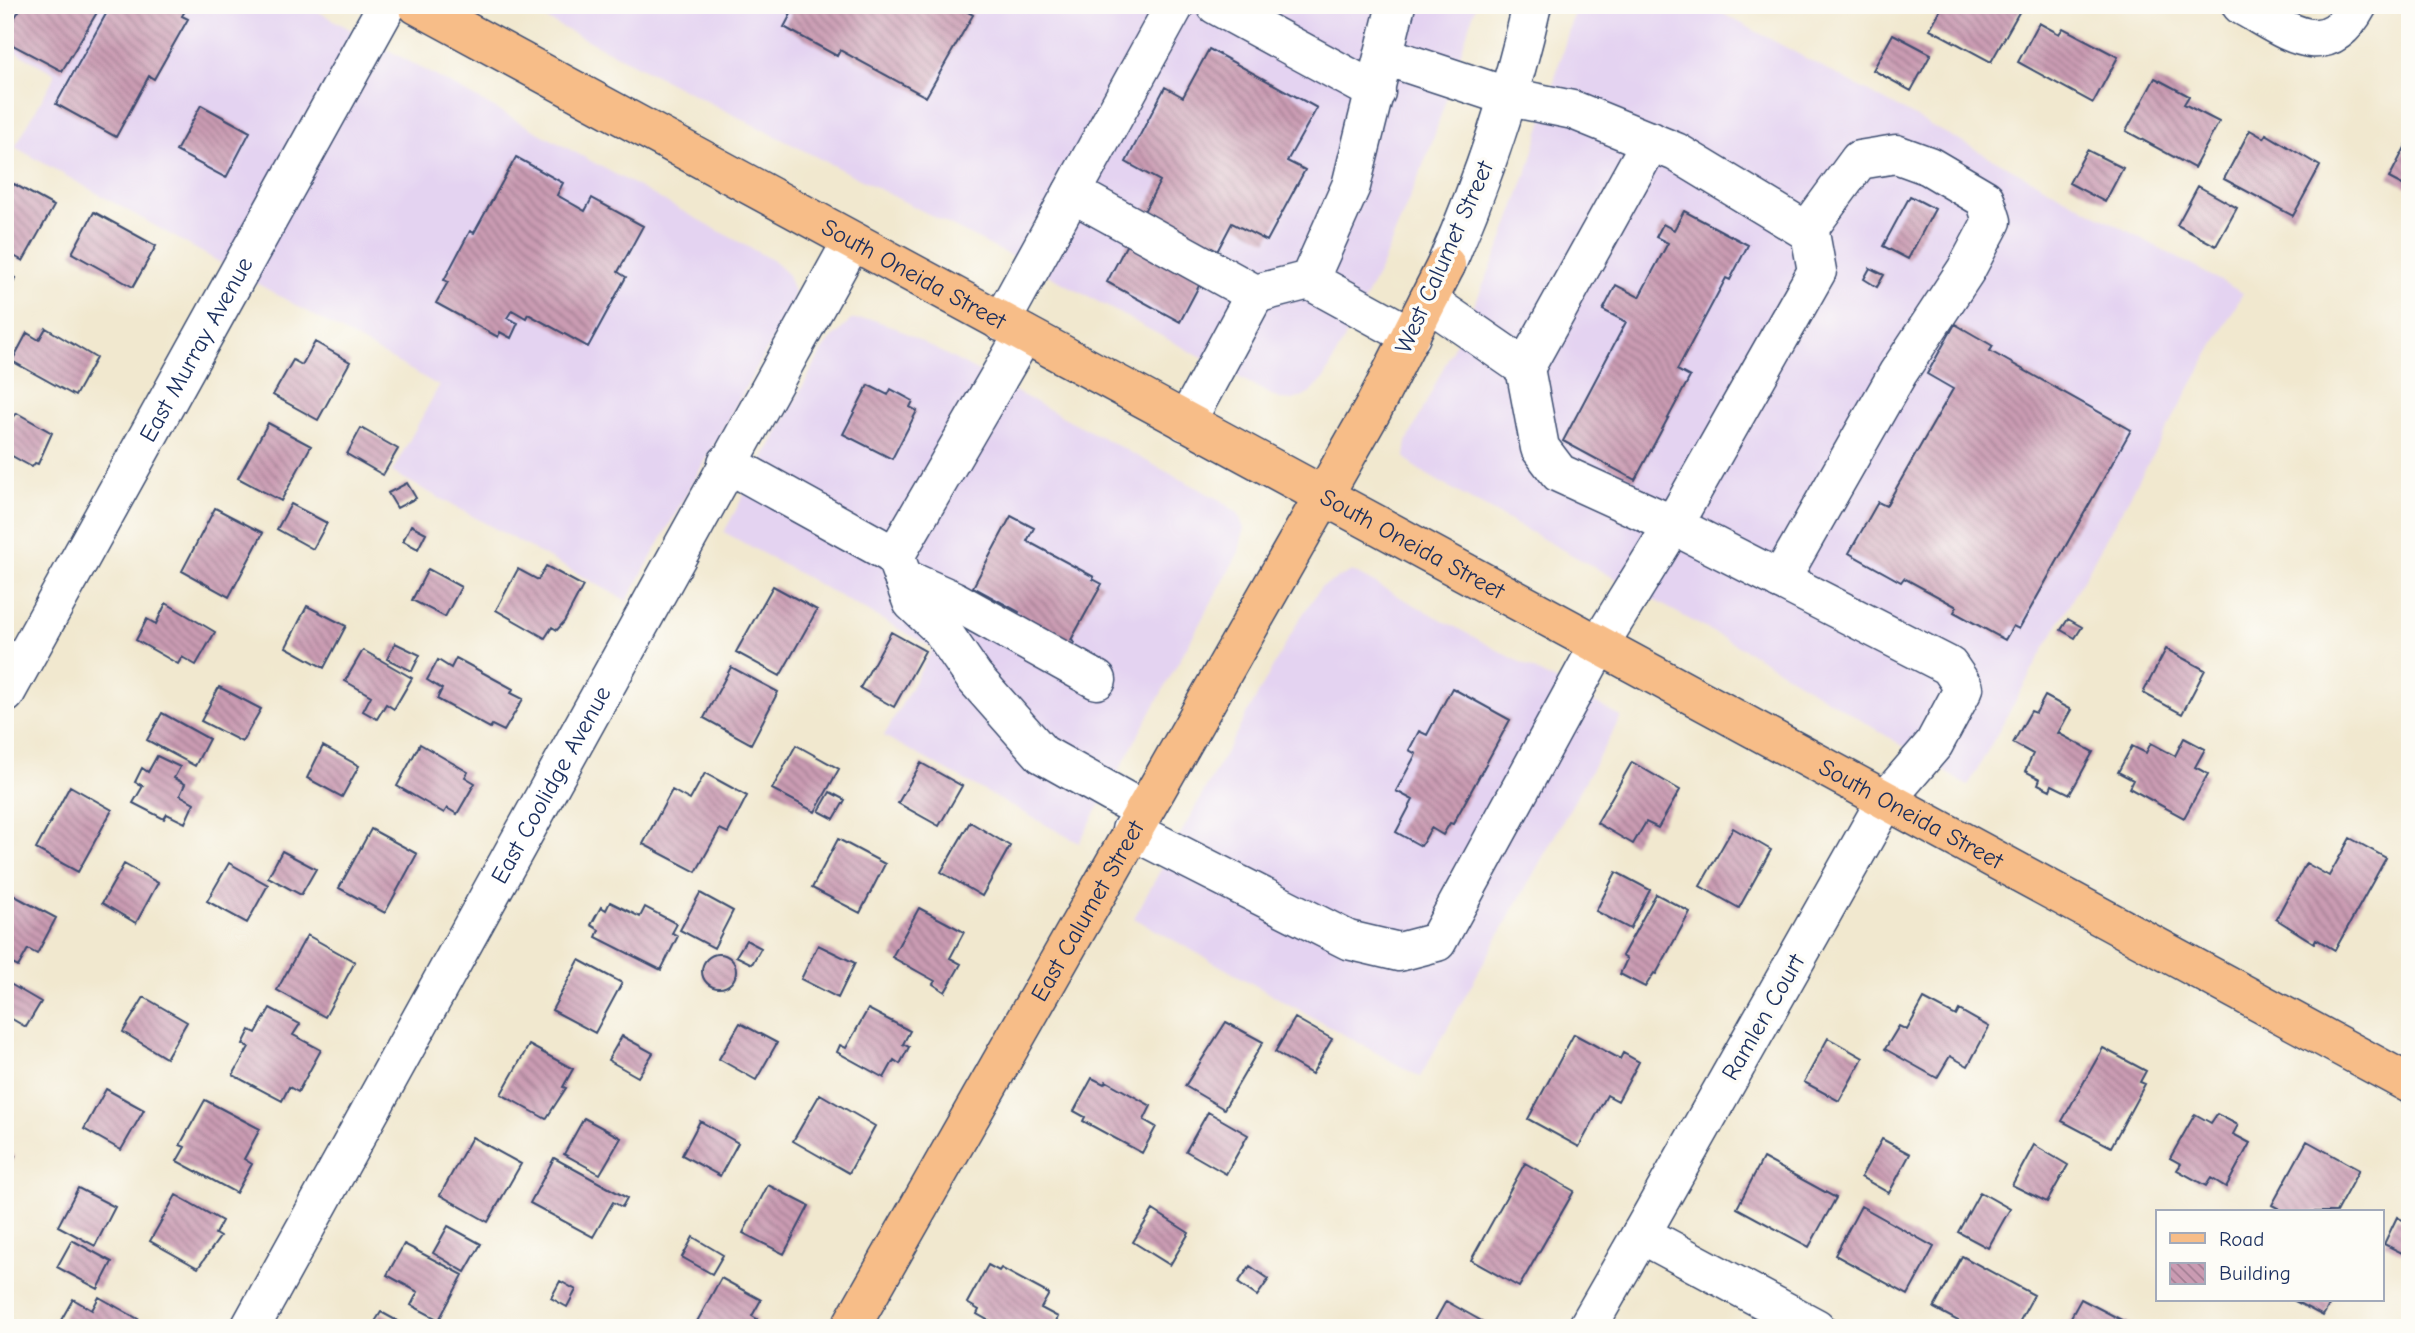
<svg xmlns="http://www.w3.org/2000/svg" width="2415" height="1333" viewBox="0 0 2415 1333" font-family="'Comic Neue',sans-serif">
<defs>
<pattern id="building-back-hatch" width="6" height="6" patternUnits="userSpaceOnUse" patternTransform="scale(1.75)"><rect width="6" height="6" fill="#ca9bb2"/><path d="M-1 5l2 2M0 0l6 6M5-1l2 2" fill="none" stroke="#a37f94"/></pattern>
</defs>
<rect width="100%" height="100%" fill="#fdfcf7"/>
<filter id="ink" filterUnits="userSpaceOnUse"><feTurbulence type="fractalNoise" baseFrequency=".0143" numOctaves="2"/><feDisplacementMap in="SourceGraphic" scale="14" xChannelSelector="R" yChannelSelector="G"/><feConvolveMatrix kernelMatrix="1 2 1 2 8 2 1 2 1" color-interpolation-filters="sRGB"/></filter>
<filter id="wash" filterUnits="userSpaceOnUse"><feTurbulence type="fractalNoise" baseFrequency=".00686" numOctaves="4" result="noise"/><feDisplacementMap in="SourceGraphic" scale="28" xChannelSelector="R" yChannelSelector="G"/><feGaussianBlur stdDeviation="1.57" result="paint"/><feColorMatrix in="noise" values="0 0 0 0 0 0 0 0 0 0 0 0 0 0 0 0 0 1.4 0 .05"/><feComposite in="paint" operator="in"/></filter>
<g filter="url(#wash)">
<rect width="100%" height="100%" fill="#f1e8cf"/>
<!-- built -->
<path fill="#e4d3f1" d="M5 5H306L772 260 788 275 794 292 791 306 627 601 392 472 439 386 15 147 56 74 5 46Z
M518 5H1476L1431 146 1382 265 1324 379 1309 394 1293 400 1279 399 1048 275Z
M1576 5H1707L2243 293 1968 786 1758 657 1448 487 1416 468 1405 457 1407 442 1478 297 1502 242 1530 164Z
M871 319 894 327 1220 500 1238 513 1244 528 1239 552 1079 843 884 736 933 648 724 532 824 347 851 320Z
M1352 571 1621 717 1420 1077 1134 918 1299 620 1321 587Z"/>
<g id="blocks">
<!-- building -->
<path fill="url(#building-back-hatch)" d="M23 5H92L99 9 62 71 5 41V32Z
M111 5H179L186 9 182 16 188 19 154 79 149 76 116 137 56 104Z
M787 5H955L973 15 926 97 840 50 837 56 784 27 791 14 785 10Z
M1943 5H2019L2022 7 1991 62 1930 29Z
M2039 23 2059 34 2063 28 2118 57 2093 103 2018 62Z
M1893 34 1931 54 1911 91 1873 70Z
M1209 49 1317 108 1287 161 1305 170 1267 241 1232 223 1180 322 1107 282 1160 181 1126 162 1165 87 1183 97Z
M2155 78 2189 96 2184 104 2219 122 2194 168 2126 131Z
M201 105 250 132 226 178 176 151Z
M2250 130 2264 138 2266 134 2320 166 2293 216 2224 179Z
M2410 138V189L2389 178Z
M2087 150 2123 168 2105 202 2069 183Z
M516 157 563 183 557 195 585 211 592 198 643 226 618 272 626 277 588 347 528 314 526 318 512 310 507 318 518 323 511 338 500 332 498 337 436 303 448 282 444 280 470 231 474 233Z
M14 184 54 206 23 261 5 251V199Z
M2198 186 2237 208 2216 246 2177 225Z
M1910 196 1935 209 1908 259 1883 246Z
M1684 211 1748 245 1730 280 1726 278 1677 370 1690 377 1635 480 1563 441 1626 322 1603 310 1616 285 1639 297 1668 243 1656 237 1663 224 1674 230Z
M94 212 156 246 133 287 72 253Z
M1870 268 1884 275 1877 287 1864 279Z
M5 271 16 278 5 296Z
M1955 324 1993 346 1990 351 2131 430 2019 629 2013 626 2005 640 1954 612 1957 607 1904 578 1901 582 1849 553 1878 502 1886 506 1953 389 1927 374Z
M46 328 96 358 75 396 12 361 27 333 39 340Z
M315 342 350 362 318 420 273 395 293 360 302 365Z
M868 385 888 395 891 389 913 401 910 407 917 411 892 459 843 434Z
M17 413 52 433 38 464 35 463 32 467 5 452V428Z
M268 423 311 446 281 501 238 478Z
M361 428 398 449 383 475 347 454Z
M407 483 416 498 397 508 388 493Z
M291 504 327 523 313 549 277 529Z
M215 508 263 533 229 597 182 571Z
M1011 516 1034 528 1027 541 1094 577 1093 579 1102 584 1071 640 1074 642 1070 650 1015 621 1019 612 973 587Z
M411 525 426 533 418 549 403 541Z
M546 566 583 586 564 622 557 630 552 627 545 638 496 610 518 569 538 580Z
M428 569 461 587 445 617 412 600Z
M773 586 817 610 780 676 736 652Z
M166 603 215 632 196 665 182 657 178 664 136 640 147 619 156 624Z
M307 606 346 626 324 668 286 647Z
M2068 619 2082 627 2075 638 2061 630Z
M891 632 925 651 894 707 860 688Z
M395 643 420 655 412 671 387 659Z
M2166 649 2205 670 2182 714 2143 693Z
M363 650 412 678 394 709 386 704 377 719 363 711 371 696 345 681Z
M456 658 513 689 511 693 523 699 504 731 492 725 490 728 437 699 442 689 427 680 438 660 451 668Z
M731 667 778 692 751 744 704 718Z
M219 687 261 709 242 742 201 721Z
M1452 688 1510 720 1453 824 1450 823 1443 835 1431 828 1421 846 1396 832 1413 800 1396 791 1416 754 1409 750 1419 731 1427 735Z
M2045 696 2071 710 2058 733 2093 752 2070 794 2052 785 2050 790 2038 784 2040 779 2025 771 2033 754 2013 743 2031 711 2036 713Z
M162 713 209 739 195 766 147 740Z
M2184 738 2205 749 2195 767 2208 774 2184 818 2129 788 2133 780 2118 772 2132 746 2146 753 2151 743 2175 756Z
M420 744 468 772 465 777 475 783 457 814 447 808 444 813 397 786Z
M796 745 839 769 815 812 772 789Z
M323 746 359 766 342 797 307 778Z
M157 756 180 767 174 778 185 784 180 795 194 803 185 823 167 814 164 819 133 803 143 786 135 782 142 768 148 772Z
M1632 762 1680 790 1658 828 1646 822 1633 844 1597 823Z
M921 763 962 786 939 826 898 803Z
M705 773 747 796 728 833 720 829 696 872 643 844 672 790 690 800Z
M70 786 112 810 78 872 36 849Z
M830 792 845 800 834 819 819 811Z
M970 822 1010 846 982 896 941 872Z
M1733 828 1771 850 1739 908 1700 886Z
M371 829 417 854 385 913 339 888Z
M2410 831V846L2403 843Z
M2350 838 2386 858 2335 950 2316 939 2314 943 2276 919 2306 863 2329 876Z
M838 839 885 864 860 913 812 888Z
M282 851 316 869 301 895 268 877Z
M229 863 268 885 247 923 207 901Z
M124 864 158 883 136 923 102 903Z
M1616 872 1650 890 1630 929 1596 911Z
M700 893 733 911 714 948 680 930Z
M11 894 56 918 37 954 28 949 18 967 5 960V905Z
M1656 894 1690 912 1656 974 1654 973 1645 987 1620 974 1627 959 1622 956Z
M610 902 640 917 645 907 677 924 672 933 678 936 661 970 596 937 599 930 591 925 601 907 606 910Z
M919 908 964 932 950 958 961 964 945 992 933 984 935 981 892 957Z
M307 935 355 962 325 1017 277 990Z
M746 940 761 948 752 964 736 956Z
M818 945 855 963 838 998 801 979Z
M702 971a17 17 0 1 1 34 0a17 17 0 1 1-34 0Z
M579 960 622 983 595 1033 552 1010Z
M5 981 41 1002 26 1027 5 1015Z
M144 997 187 1022 166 1058 123 1032Z
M1924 999 1956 1016 1959 1010 1989 1027 1968 1066 1950 1056 1937 1078 1885 1049 1899 1026 1907 1030Z
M270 1008 300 1024 293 1035 321 1050 298 1092 289 1087 282 1101 233 1075 249 1047 243 1044 250 1030 256 1033Z
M868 1009 910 1031 903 1044 909 1047 900 1064 894 1060 884 1078 837 1052 840 1045 846 1048Z
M1295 1018 1332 1039 1312 1074 1275 1052Z
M1226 1022 1263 1042 1224 1109 1185 1086Z
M740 1023 777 1043 756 1080 719 1059Z
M1574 1034 1620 1059 1623 1053 1639 1062 1618 1101 1607 1095 1579 1147 1528 1119Z
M622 1036 653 1053 638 1077 608 1060Z
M1828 1038 1863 1058 1839 1101 1804 1082Z
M529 1045 573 1069 563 1087 566 1088 546 1119 501 1094Z
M2103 1048 2146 1071 2140 1082 2145 1084 2111 1147 2062 1121Z
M1092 1078 1104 1084 1106 1081 1151 1106 1144 1120 1156 1127 1142 1153 1083 1121 1085 1117 1074 1111Z
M106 1089 144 1110 121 1150 84 1129Z
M820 1094 875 1126 849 1173 793 1141Z
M205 1100 260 1129 244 1159 252 1164 236 1193 177 1161 185 1147 180 1145Z
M1208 1112 1248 1135 1226 1174 1186 1151Z
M2195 1114 2211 1123 2217 1114 2238 1125 2233 1134 2250 1143 2226 1187 2211 1178 2206 1186 2177 1170 2181 1164 2170 1158Z
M584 1118 621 1138 600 1174 564 1154Z
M700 1121 738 1143 720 1176 682 1155Z
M472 1137 521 1164 488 1222 440 1195Z
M1882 1139 1910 1154 1889 1193 1861 1177Z
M2307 1141 2359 1170 2336 1212H2285L2272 1205Z
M2034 1145 2068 1165 2047 1202 2012 1185Z
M5 1151 15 1156 5 1174Z
M554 1158 627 1198 622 1207 613 1202 593 1237 530 1203Z
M1763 1158 1836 1198 1809 1247 1737 1208Z
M1525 1163 1574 1191 1519 1287 1471 1260Z
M768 1185 809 1206 784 1254 743 1233Z
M78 1188 115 1207 95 1246 58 1226Z
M1980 1192 2010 1209 1988 1248 1958 1232Z
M176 1195 222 1221 215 1234 220 1237 198 1268 150 1241Z
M1861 1206 1934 1247 1908 1295 1835 1255Z
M1153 1210 1189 1233 1170 1265 1133 1242Z
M2410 1215V1257L2384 1244 2397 1217 2406 1222Z
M448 1226 481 1244 465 1272 433 1253Z
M693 1237 723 1255 712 1274 682 1257Z
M72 1240 112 1262 98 1289 57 1267Z
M404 1244 463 1275 439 1320 411 1305 418 1292 387 1275Z
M1962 1256 2034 1295 2016 1328H1971L1934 1308Z
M988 1265 999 1271 1001 1268 1049 1294 1041 1308 1058 1317 1053 1328H1002L977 1314 979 1310 967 1303Z
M1250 1266 1269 1279 1257 1296 1238 1283Z
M721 1278 761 1300 752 1316 757 1319 753 1328H701L695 1325Z
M560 1281 576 1290 567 1307 551 1298Z
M99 1297 154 1328H70L60 1322 73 1299 92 1310Z
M2081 1299 2137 1328H2065Z
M2293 1300H2332L2323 1316Z
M1446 1301 1494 1328H1431Z
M381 1312 410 1328H371Z"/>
</g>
</g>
<g filter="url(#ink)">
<use href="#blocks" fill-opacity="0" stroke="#3b4b6f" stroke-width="2"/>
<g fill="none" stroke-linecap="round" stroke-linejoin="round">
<!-- minor casing -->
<g stroke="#3b4b6f" stroke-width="41">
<g id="minor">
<path d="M1216 5 1376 92"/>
<path d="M2241 5C2286 29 2325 66 2358 5"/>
<path d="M1072 193 1255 294 1309 280 1351 186 1396 5"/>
<path d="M1446 265C1483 180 1512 95 1532 5"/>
<path d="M1309 280 1411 336"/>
<path d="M1428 301 1525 368 1540 448 1559 473 1673 525 1949 666 1964 688 1934 744 1886 800 1641 1234"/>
<path d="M1001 322 1175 5"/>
<path d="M1525 368 1651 141"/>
<path d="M1186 422 1255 294"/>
<path d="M727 463 895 556 912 602 941 629 974 677 1042 754 1142 810"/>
<path d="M895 556 1024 334"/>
<path d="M903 578 955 601 1097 680"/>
<path d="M1780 580 1898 373 1966 270 1992 221 1985 199 1929 166 1896 154 1859 160 1807 231"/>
<path id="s1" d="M5 694 387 5"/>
<path d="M1131 830 1348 940 1399 952 1437 942 1599 645 1673 525 1817 271 1810 233 1676 152 1573 110 1509 97 1385 56"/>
<path id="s2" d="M250 1328 852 241"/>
<path d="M1587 1328 1641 1234 1816 1328"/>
</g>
</g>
<!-- major casing -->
<g stroke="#3b4b6f" stroke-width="41">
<g id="major">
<path id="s3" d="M417 5 2410 1084"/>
<path id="s4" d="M850 1328 1373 409 1446 265"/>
</g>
</g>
<!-- minor -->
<use href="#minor" stroke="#fff" stroke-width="38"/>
<!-- major -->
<use href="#major" stroke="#f7bd88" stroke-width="38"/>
</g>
</g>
<g text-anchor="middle" stroke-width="7" stroke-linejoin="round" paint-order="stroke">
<!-- street labels -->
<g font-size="24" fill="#1b2f5e" stroke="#fdfcf7">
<text transform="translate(1444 257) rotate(-66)" y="8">West Calumet Street</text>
<text dy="8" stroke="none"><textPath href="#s3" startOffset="565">South Oneida Street</textPath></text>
<text dy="8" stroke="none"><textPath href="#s1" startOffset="394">East Murray Avenue</textPath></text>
<text dy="8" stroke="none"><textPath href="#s3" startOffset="1132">South Oneida Street</textPath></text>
<text dy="8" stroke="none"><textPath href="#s2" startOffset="621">East Coolidge Avenue</textPath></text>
<text dy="8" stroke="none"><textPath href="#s3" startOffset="1699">South Oneida Street</textPath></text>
<text dy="8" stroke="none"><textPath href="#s4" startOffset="480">East Calumet Street</textPath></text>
<text transform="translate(1763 1017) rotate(-60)" y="8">Ramlen Court</text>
</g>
</g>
<!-- margin -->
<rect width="2415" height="1333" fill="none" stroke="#fdfcf7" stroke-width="28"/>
<!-- legend -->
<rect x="2156" y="1210" width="228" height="91" fill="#fdfcf7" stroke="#a3aaba" stroke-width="2"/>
<rect x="2170" y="1233" width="35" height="10" fill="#f7bd88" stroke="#a3aaba" stroke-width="2"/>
<text x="2219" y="1246" font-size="21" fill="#1b2f5e">Road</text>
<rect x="2170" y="1263" width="35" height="21" fill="url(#building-back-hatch)" stroke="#a3aaba" stroke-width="2"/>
<text x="2219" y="1280" font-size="21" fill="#1b2f5e">Building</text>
</svg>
